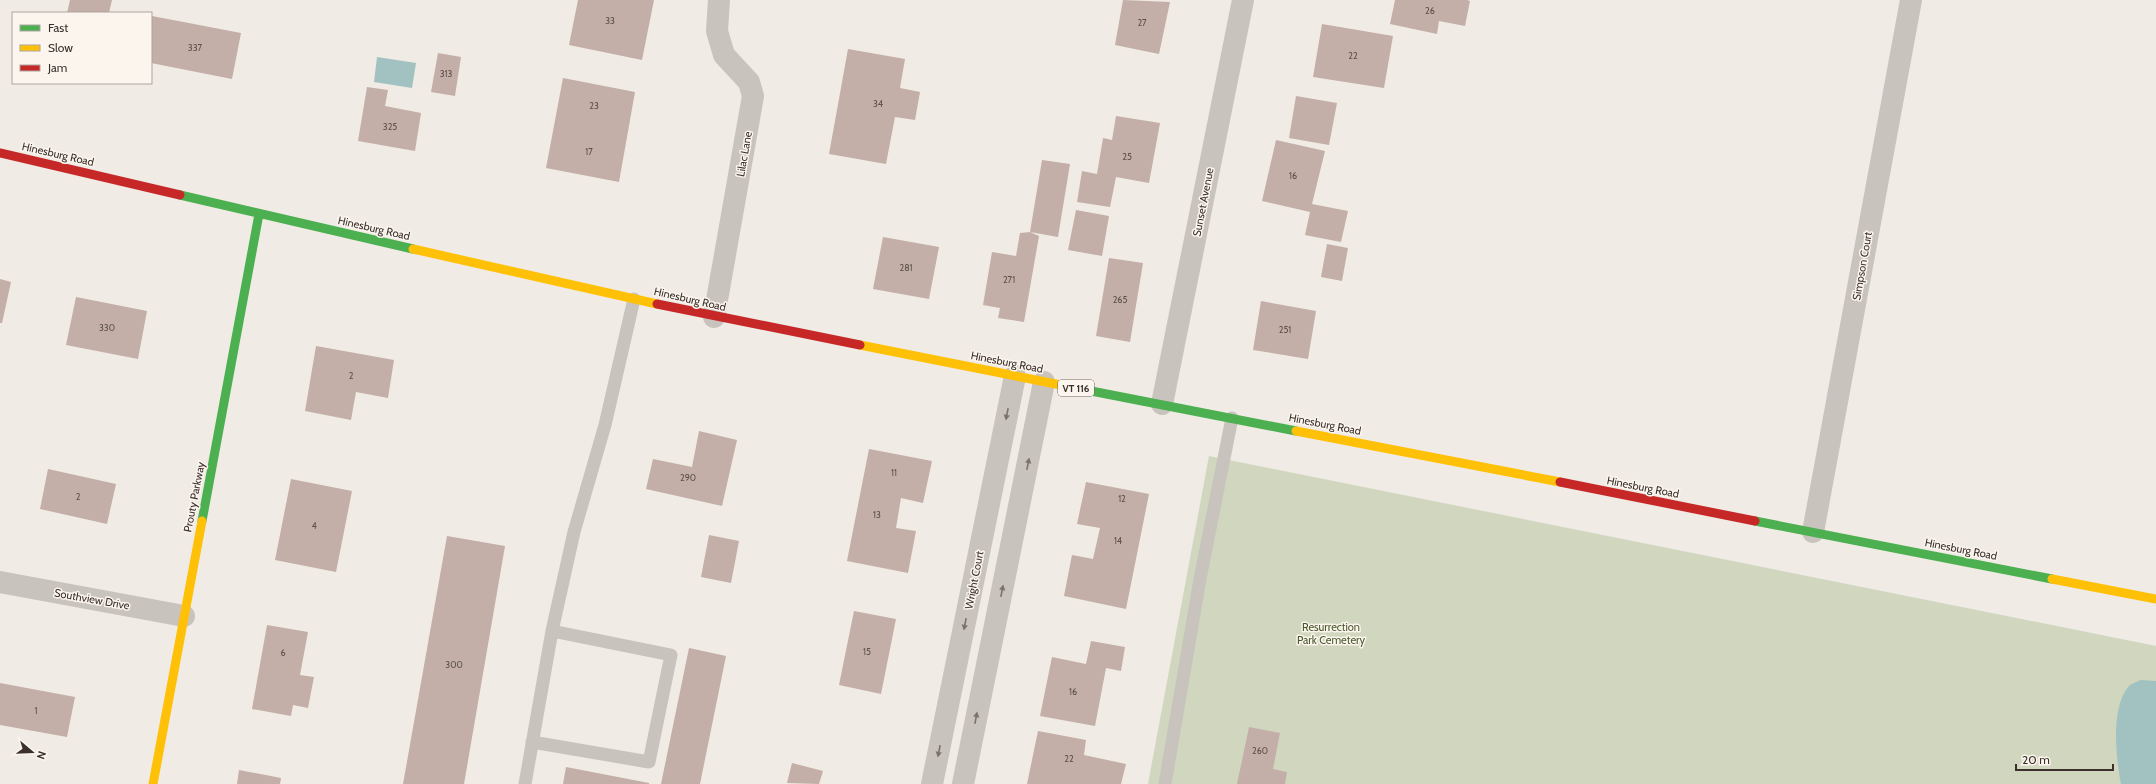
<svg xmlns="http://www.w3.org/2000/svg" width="2156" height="784" viewBox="0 0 2156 784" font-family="Cabin,sans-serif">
<rect width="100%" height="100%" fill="#f0ebe5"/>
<!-- green -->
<path fill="#d1d6bf" d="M1209 456 2156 646V784H1148Z"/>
<!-- water -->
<path fill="#a1c2c1" d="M377 57 416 63 412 88 374 82Z
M2141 680 2156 681V784H2121C2116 759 2110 705 2130 685 2133 683 2138 681 2141 680Z"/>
<!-- building -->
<path fill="#c3afa7" d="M70 0H112L109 13H67Z
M578 0H654L642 60 569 45Z
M1123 0 1170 2 1159 54 1115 45Z
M1395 0H1467L1470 1 1465 26 1439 21 1437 34 1390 24Z
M152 16 241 33 232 79 151 63Z
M1322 24 1393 36 1384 88 1313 77Z
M848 49 905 59 900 88 920 92 915 120 895 117 886 164 829 154Z
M438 53 461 57 455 96 431 92Z
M563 78 635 92 619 182 546 168Z
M367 87 388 90 385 106 421 113 415 151 358 141Z
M1296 96 1337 103 1329 145 1289 138Z
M1116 116 1160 123 1149 183 1116 177 1110 207 1077 202 1082 171 1097 174 1103 138 1112 140Z
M1276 140 1325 151 1312 204 1348 211 1341 242 1305 235 1310 212 1262 201Z
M1042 160 1070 164 1058 237 1030 232 1039 236 1024 322 998 318 1000 308 983 305 992 252 1016 256 1020 233 1030 232Z
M1076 210 1109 216 1102 256 1068 250Z
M883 237 939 247 929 299 873 289Z
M1327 244 1348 248 1342 281 1321 277Z
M1109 258 1143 263 1130 342 1096 336Z
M0 279 11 282 2 323H0Z
M76 297 147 311 138 359 66 345Z
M1261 301 1316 311 1308 359 1253 350Z
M316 346 394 360 388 398 356 392 351 420 305 411Z
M699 431 737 440 722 506 646 489 653 459 692 467Z
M869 449 932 461 923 503 901 498 896 528 916 531 908 573 847 561Z
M48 469 116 484 107 524 40 509Z
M291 479 352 491 336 572 275 560Z
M1086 482 1149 494 1126 609 1064 596 1072 555 1093 559 1100 528 1077 524Z
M709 535 739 541 731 583 701 577Z
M447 536 505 546 464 784H403Z
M854 611 896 619 881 694 839 685Z
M267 625 308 632 300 675 314 677 308 708 293 705 291 716 252 709Z
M1091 641 1125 647 1121 671 1106 668 1095 726 1040 716 1052 657 1086 664Z
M689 648 726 656 700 784H661Z
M0 683 75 697 67 737 0 725Z
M1249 727 1280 733 1273 769 1287 772 1285 784H1237Z
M1038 731 1086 740 1084 755 1126 764 1121 784H1027Z
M792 763 823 771 819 784 787 783Z
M566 767 649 783V784H563Z
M239 770 281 778 280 784H237Z"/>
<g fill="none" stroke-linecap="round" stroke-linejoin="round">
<!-- lane -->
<path stroke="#c9c3be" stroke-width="13" d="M532 742 649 762 671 655 552 631
M525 784 552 631 574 532 605 425 634 299
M1165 784 1200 579 1232 418"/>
<!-- street -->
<path stroke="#c9c3be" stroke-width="22" d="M714 317 753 96 749 82 724 55 717 31 719 0
M1162 404 1243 0
M1813 532 1911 0
M0 582 184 616
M932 784 1015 376
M963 784 1044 382"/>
<!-- fast -->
<path stroke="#4caf50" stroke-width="9" d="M180 195 413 249
M1081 389 1296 431
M202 521 259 214
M1755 521 2052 579"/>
<!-- slow -->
<path stroke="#ffc107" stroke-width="9" d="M413 249 657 304
M860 345 1081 389
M1296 431 1560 482
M2052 579 2156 599
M153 784 202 521"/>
<!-- jam -->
<path stroke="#c62828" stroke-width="9" d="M0 153 180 195
M657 304 860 345
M1560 482 1755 521"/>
</g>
<!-- one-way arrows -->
<defs><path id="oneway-solid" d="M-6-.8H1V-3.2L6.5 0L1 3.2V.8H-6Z"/></defs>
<g fill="#7b726d">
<use href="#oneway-solid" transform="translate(1007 414) rotate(101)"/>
<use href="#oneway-solid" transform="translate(1028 464) rotate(-79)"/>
<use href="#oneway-solid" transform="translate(1002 591) rotate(-79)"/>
<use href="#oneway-solid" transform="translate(965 624) rotate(101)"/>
<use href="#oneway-solid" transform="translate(976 718) rotate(-79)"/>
<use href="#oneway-solid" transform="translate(939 751) rotate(101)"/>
</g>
<g text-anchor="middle" stroke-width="3" stroke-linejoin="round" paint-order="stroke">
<!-- number labels -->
<g font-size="9" fill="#5d504a">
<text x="1430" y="14">26</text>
<text x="610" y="24">33</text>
<text x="1142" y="26">27</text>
<text x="195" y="51">337</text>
<text x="1353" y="59">22</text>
<text x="446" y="77">313</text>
<text x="878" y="107">34</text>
<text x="594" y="109">23</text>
<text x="390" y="130">325</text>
<text x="589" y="155">17</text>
<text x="1127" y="160">25</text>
<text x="1293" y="179">16</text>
<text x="906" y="271">281</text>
<text x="1009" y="283">271</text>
<text x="1120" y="303">265</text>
<text x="107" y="331">330</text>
<text x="1285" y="333">251</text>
<text x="351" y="379">2</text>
<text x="894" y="476">11</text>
<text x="688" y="481">290</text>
<text x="78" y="500">2</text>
<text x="1122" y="502">12</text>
<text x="877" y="518">13</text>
<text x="314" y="529">4</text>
<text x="1118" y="544">14</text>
<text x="867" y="655">15</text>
<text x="283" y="656">6</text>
<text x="454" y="668">300</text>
<text x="1073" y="695">16</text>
<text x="36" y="714">1</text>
<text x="1260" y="754">260</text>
<text x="1069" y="762">22</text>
</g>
<!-- shield labels -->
<rect fill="#fbf5ee" stroke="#756b66" stroke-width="1" x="1058" y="380" width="36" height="16" rx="3"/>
<g font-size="10" font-weight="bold" fill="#3b302b">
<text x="1076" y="392">VT 116</text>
</g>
<!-- street labels -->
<g font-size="11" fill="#3b302b" stroke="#fbf5ee">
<text transform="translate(58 154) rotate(13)" y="4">Hinesburg Road</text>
<text transform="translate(744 154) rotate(-80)" y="4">Lilac Lane</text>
<text transform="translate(1203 202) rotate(-79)" y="4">Sunset Avenue</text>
<text transform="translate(374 228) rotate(13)" y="4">Hinesburg Road</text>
<text transform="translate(1862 266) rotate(-80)" y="4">Simpson Court</text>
<text transform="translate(690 299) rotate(13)" y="4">Hinesburg Road</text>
<text transform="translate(1007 362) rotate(11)" y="4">Hinesburg Road</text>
<text transform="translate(1325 424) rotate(11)" y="4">Hinesburg Road</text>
<text transform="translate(1643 487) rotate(11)" y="4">Hinesburg Road</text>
<text transform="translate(194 497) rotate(-79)" y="4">Prouty Parkway</text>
<text transform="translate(1961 549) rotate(11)" y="4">Hinesburg Road</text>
<text transform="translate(974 580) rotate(-79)" y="4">Wright Court</text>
<text transform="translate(92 599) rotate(10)" y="4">Southview Drive</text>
</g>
<!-- park labels -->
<g font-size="11" fill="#4a5a2e" stroke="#fbf5ee">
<text x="1331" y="631">Resurrection<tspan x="1331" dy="13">Park Cemetery</tspan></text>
</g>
</g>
<!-- legend -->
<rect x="12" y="12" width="140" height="72" fill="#fbf5ee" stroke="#aea6a0"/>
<rect x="20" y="25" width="20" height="6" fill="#4caf50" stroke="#aea6a0"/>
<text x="48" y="32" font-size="12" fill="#3b302b">Fast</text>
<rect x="20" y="45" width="20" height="6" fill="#ffc107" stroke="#aea6a0"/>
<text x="48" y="52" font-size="12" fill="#3b302b">Slow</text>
<rect x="20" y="65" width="20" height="6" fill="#c62828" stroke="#aea6a0"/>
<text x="48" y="72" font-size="12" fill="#3b302b">Jam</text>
<!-- north arrow -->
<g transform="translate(32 752) rotate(109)" stroke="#fbf5ee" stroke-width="3" paint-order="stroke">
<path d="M0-3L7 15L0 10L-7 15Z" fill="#3b302b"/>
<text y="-6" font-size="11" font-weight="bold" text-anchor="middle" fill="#3b302b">N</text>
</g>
<!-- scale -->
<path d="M2016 764v6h97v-6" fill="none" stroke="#3b302b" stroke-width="2"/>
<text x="2022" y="764" font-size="12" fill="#3b302b" stroke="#fbf5ee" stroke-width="3" paint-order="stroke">20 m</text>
</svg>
